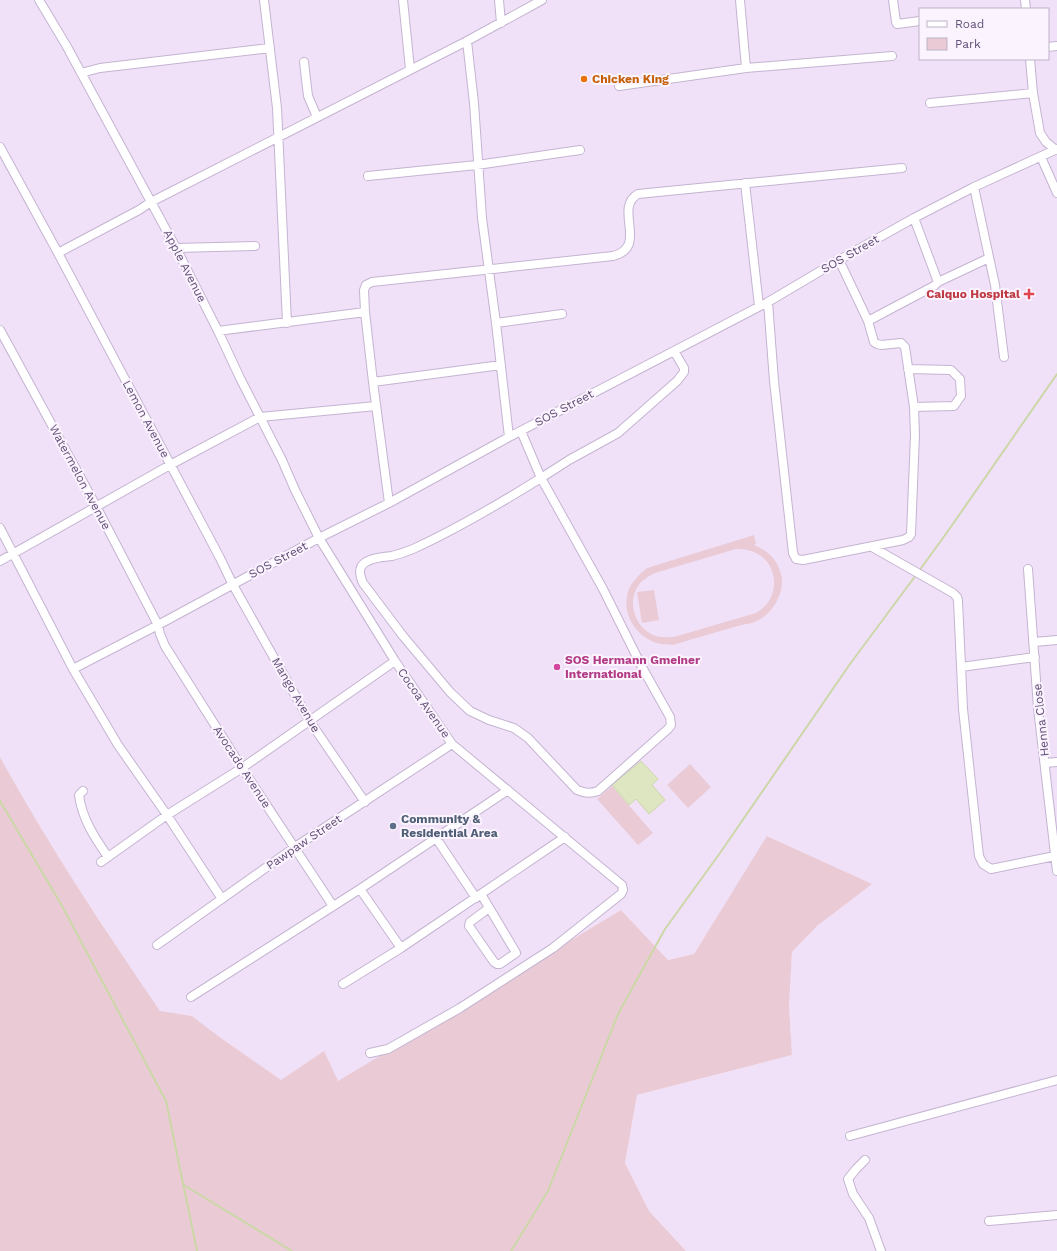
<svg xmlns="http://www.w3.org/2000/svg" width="1057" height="1251" viewBox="0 0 1057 1251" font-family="'Work Sans',sans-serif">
<rect width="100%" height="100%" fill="#f7edfc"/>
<!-- residential -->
<path fill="#f0e1f9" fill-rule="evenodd" d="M0 0H1057V1251H686L649 1211 625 1163 637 1095 792 1055 789 1006 792 952 817 926 871 884 768 836 694 954 668 960 621 910 338 1081 281 1080 221 1038 192 1016 160 1012 76 884 30 811 0 757ZM920 9H1048V59H920Z"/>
<!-- green -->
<path fill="#eacbd5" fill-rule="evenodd" d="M754 535 756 544 754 545C770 552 779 561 782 579 783 594 774 610 762 618 756 623 745 624 738 626 717 632 695 638 673 645 668 644 662 645 657 643 635 636 620 612 629 589 633 580 640 574 647 568ZM736 549C744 549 751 550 758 554 776 564 779 590 766 605 763 608 759 611 756 613L674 637C667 637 660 638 653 635 635 627 627 603 638 586 642 580 649 576 655 573Z
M654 590 659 620 642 623 637 592Z
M0 757C48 845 104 928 160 1011L192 1016 221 1038 281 1080 324 1051 338 1081 621 910 668 960 694 954 767 836 872 884 817 926 792 952 789 1006 792 1055 637 1095 625 1163 649 1211 686 1251H0Z
M690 764 711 787 688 808 667 785Z
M612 786 653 833 638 845 597 799Z"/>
<!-- water -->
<path fill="#dde6c1" stroke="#ccd7a8" d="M641 761 658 779 652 785 665 800 649 814 636 799 629 805 612 785Z"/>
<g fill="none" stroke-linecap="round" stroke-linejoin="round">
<!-- stream -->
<path stroke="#ccd7a8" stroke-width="2" d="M919 571 948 531 1057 374
M0 801 61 904 166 1101 197 1251
M184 1185 292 1251
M511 1251 548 1191 618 1014 665 929 720 853 850 664 916 575"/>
<!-- minor casing -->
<g stroke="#c4b4d1" stroke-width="10">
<path id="minor" d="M39 0 66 45 176 248 218 331 240 378 282 460 295 490 319 538 395 661 452 744 622 885 623 890 621 894 553 948 460 1008 388 1049 370 1053
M264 0 277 108 287 323
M403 0 410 69
M499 0 501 23
M740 0 746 68 892 56
M893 0 896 22 897 24 920 21
M1025 0 1026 9
M467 41 474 103 482 218 496 323 509 437
M1048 47 1057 46
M1030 59 1033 93 1040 133 1046 142 1056 150
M304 62 308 96 317 117
M81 73 100 68 270 48
M619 86 746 68
M930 103 1033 93
M0 147 58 253 220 558 233 585 309 720 365 802
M1041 157 1057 193
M368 176 477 165 580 150
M745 183 759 306
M974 187 995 285 1004 357
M914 218 938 282
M176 248 255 246
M58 253 139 210 151 202 467 41 542 0
M768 302 774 381 793 553 796 559 803 560 903 540 909 537 911 534 915 435 914 407 905 347 901 343 881 345 877 344 874 342 868 321 839 260
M868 321 934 286 938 282 989 258
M496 323 562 314
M0 330 96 506 158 625 160 634 165 646 242 768 333 906
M218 331 365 312
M908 369 951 370 960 379 961 396 954 406 914 407
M373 382 501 365
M521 431 541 478 569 460 618 433 677 381 684 372V368L674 351
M541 478 603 589 643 669 670 717 671 725 668 729 598 791C590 794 585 793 577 790L528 738 514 728 489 720 470 711 450 692 403 636 363 583C360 576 357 567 366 562 374 557 384 557 392 556 400 554 406 552 413 549 457 529 499 504 541 478Z
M389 503 373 382 365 312 364 290 366 285 372 282 613 256C649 247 613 208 638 194L902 168
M0 528 73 669 118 745 167 815 242 768 395 661
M872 547 953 593 957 597 958 601 963 709 979 856 983 864 991 869 1055 856
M0 561 170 465 260 417 376 406
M1028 569 1038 708 1057 871
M1034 642 1057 640
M961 667 1035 657
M73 669 158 625 319 538 389 503 509 437 768 302 839 260 914 218 974 187 1057 149
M1045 763 1057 762
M83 791 79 795C82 819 95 838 108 857
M436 838 476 898
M101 862 167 815 222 899
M360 889 401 948
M481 894 515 951 516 953 500 964H497L494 962 469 926 470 922 489 908
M157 945 295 847 452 744
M343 984 401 948 565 837
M191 997 360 889 508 790
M850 1136 1057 1080
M865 1160 856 1169 848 1179 853 1194 869 1218 881 1251
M989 1221 1057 1215"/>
</g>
<!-- minor -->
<use href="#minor" stroke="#fff" stroke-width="8"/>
</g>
<!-- markers -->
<circle fill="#e8710a" stroke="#fbf4fe" stroke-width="1.5" cx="584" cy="79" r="4"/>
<path fill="#e0444e" stroke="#fbf4fe" stroke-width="1.5" d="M1027 288h4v4h4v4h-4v4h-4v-4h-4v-4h4z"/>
<circle fill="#d1479c" stroke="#fbf4fe" stroke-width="1.5" cx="557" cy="667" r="4"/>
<circle fill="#5c6f8a" stroke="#fbf4fe" stroke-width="1.5" cx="393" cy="826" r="4"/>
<g text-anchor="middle" stroke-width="4" stroke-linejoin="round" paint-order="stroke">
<!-- food labels -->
<g font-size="12" font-weight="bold" fill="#c56008" stroke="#fbf4fe" text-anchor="start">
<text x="592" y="83">Chicken King</text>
</g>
<!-- street labels -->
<g font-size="12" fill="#614f77" stroke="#fbf4fe">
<text transform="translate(850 254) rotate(-30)" y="4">SOS Street</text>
<text transform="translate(185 266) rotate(63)" y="4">Apple Avenue</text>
<text transform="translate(564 408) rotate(-28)" y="4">SOS Street</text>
<text transform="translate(146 419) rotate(62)" y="4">Lemon Avenue</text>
<text transform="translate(80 477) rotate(62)" y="4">Watermelon Avenue</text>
<text transform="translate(278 560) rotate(-28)" y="4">SOS Street</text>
<text transform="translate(296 695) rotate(60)" y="4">Mango Avenue</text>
<text transform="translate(424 703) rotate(55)" y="4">Cocoa Avenue</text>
<text transform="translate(1041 720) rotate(-96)" y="4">Henna Close</text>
<text transform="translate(242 767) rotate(57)" y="4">Avocado Avenue</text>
<text transform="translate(304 842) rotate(-34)" y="4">Pawpaw Street</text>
</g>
<!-- health labels -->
<g font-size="12" font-weight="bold" fill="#be3a42" stroke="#fbf4fe" text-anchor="end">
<text x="1020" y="298">Caiquo Hospital</text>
</g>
<!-- hotel labels -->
<g font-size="12" font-weight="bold" fill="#b23c85" stroke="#fbf4fe" text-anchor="start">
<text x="565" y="664">SOS Hermann Gmeiner<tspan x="565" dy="14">International</tspan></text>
</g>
<!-- service labels -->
<g font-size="12" font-weight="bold" fill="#4e5e75" stroke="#fbf4fe" text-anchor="start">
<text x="401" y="823">Community &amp;<tspan x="401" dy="14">Residential Area</tspan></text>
</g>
</g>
<!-- legend -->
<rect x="919" y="8" width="130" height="52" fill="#fbf4fe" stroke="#bdb2c8"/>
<rect x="927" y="21" width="20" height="6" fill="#ffffff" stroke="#bdb2c8"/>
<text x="955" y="28" font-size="12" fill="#614f77">Road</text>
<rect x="927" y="38" width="20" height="12" fill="#eacbd5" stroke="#bdb2c8"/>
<text x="955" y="48" font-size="12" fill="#614f77">Park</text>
</svg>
